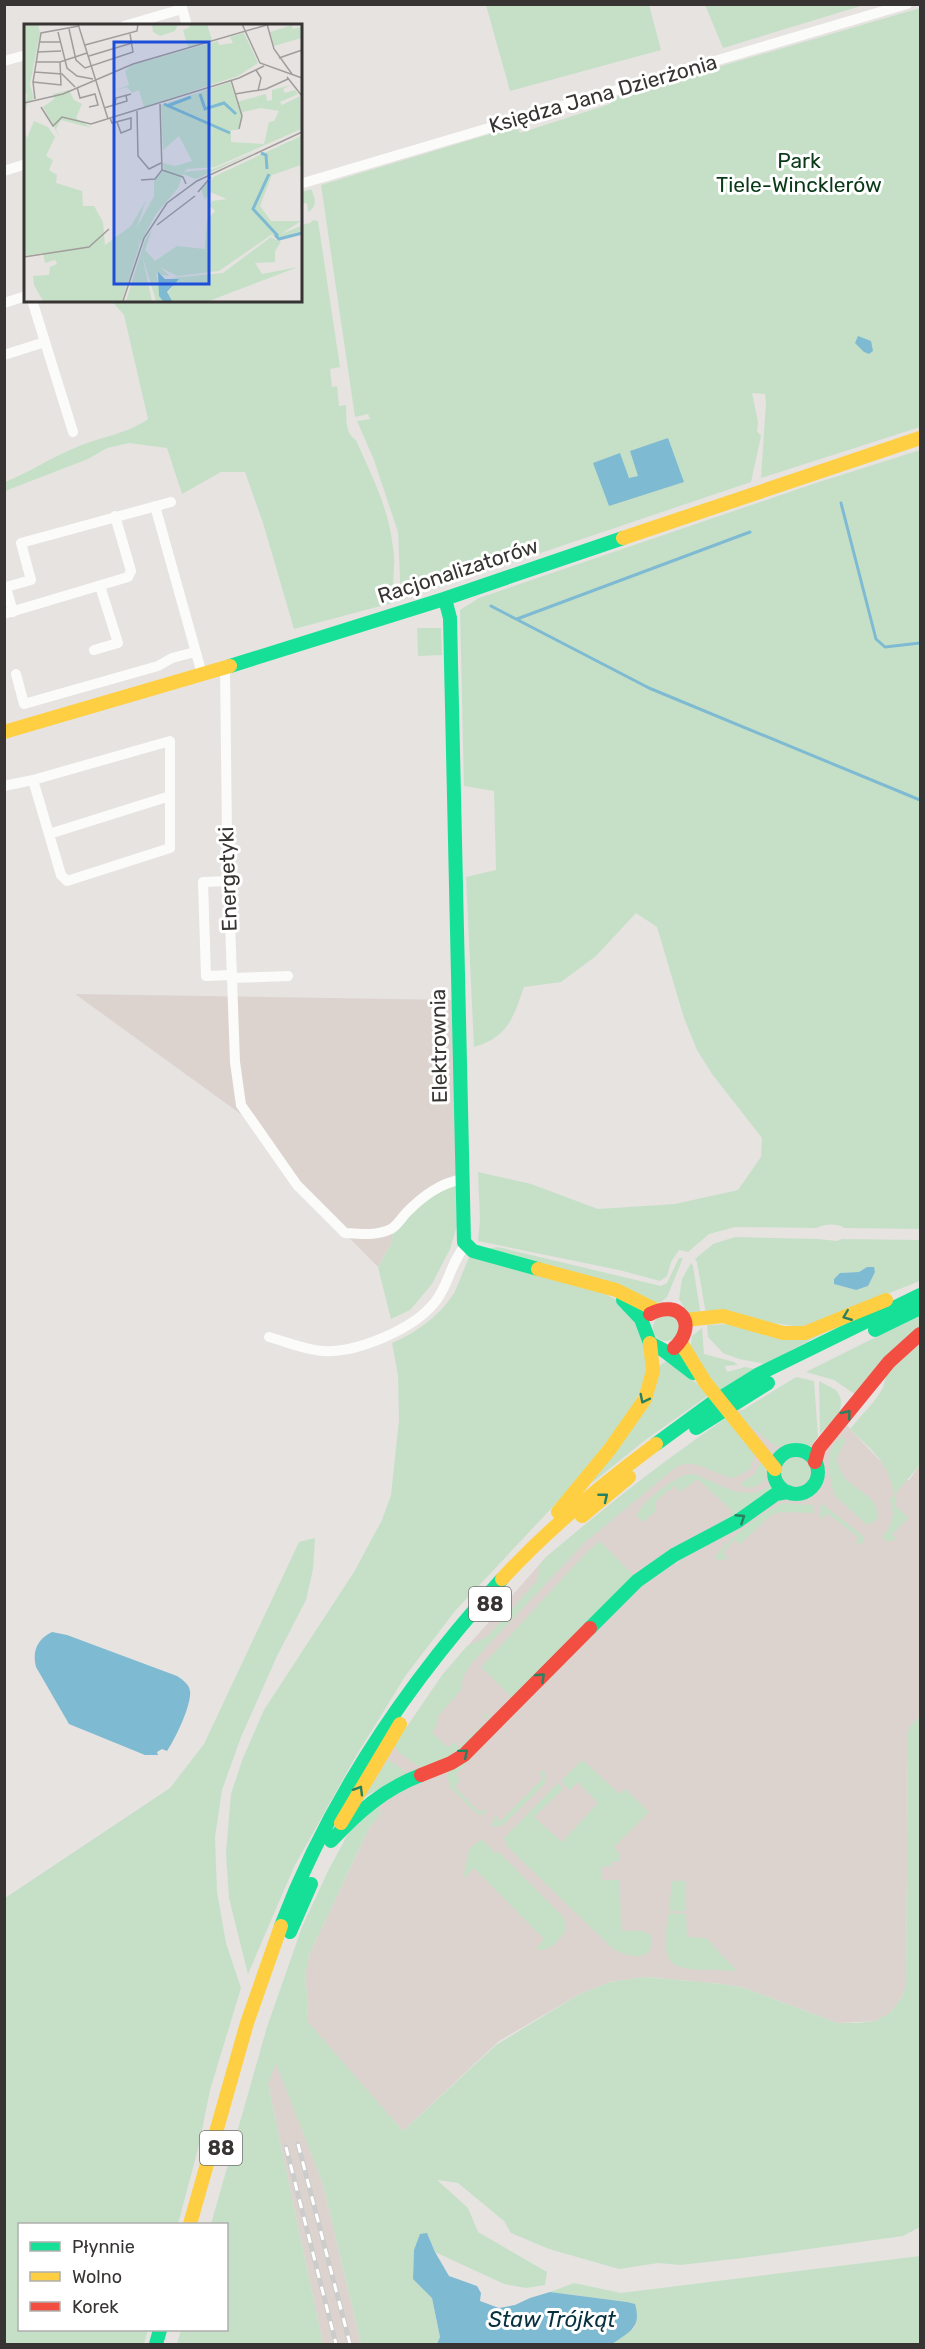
<svg xmlns="http://www.w3.org/2000/svg" width="925" height="2349" viewBox="0 0 925 2349" font-family="Rubik,sans-serif">
<rect width="100%" height="100%" fill="#e6e3e1"/>
<!-- built -->
<path fill="#dcd3cf" d="M75 994 454 1000 456 1181 393 1228 392 1242 378 1267 297 1185 249 1120Z
M741 1409 758 1428 813 1444 843 1419 850 1429 888 1469 892 1480H909L920 1465V1716L909 1728 908 1734 906 1987 900 2000 890 2013 875 2021 838 2023 744 1988 723 1984 645 1977 610 1982 578 1995 499 2041 403 2131 307 2022 308 2007 305 1974 310 1953 369 1828 381 1814 372 1783 392 1749 443 1674 546 1557 715 1426Z
M276 2062 323 2184 361 2344H323L268 2084Z"/>
<!-- green -->
<path fill="#c6e0c8" fill-rule="evenodd" d="M486 5H649L661 50 510 91Z
M705 5H864L723 48Z
M920 8V427L761 478 766 402 765 394 752 393 758 422 757 431 761 436 751 482 401 600 398 532 374 460 357 421 370 419 368 414 355 417 321 185 517 126 520 133 610 104 612 98Z
M311 189C315 198 318 206 308 212L307 203 300 204V193Z
M313 220 318 221 340 367 330 369 332 387 337 386 339 406 346 405C347 418 344 432 356 440 374 481 390 510 394 556 395 571 392 587 392 603L294 629 263 523 245 472H221L182 494 167 448 129 443 107 448 88 459 5 491V482C30 472 52 457 77 447 100 437 127 434 148 419L124 315 111 300H300V225L310 223Z
M920 450V1229L844 1228C837 1223 824 1224 817 1228L735 1227 709 1234 688 1252 679 1250 671 1262 667 1276 660 1281 619 1270 478 1241 480 1219 478 1172 531 1184 598 1209 675 1204 738 1190 761 1157 762 1138 712 1074 697 1050 684 1018 657 927 636 913 596 956 561 982 524 987C513 1017 509 1037 474 1047L466 877 496 870 494 791 464 786 460 610 479 598 813 484Z
M417 628H441L442 655 418 656Z
M456 1181 457 1226 450 1249 432 1284 410 1310 391 1319 378 1267 392 1242 393 1228 405 1213Z
M735 1237 818 1239 837 1241 842 1239 920 1240V1281L802 1327 706 1314 697 1262 695 1259 713 1244ZM867 1267 872 1276 868 1286 856 1290 835 1284 840 1273 859 1272Z
M498 1247 661 1286 667 1283 679 1258H683L667 1297 661 1302 651 1304 486 1249Z
M470 1255 605 1294 621 1302 632 1311 648 1355 647 1370 640 1392 627 1417 563 1496 455 1611 406 1675 356 1756 294 1867 248 1974 229 1898 226 1853 231 1794 243 1758 264 1710 354 1572 382 1520 391 1495 399 1420 398 1375 392 1343C416 1333 444 1313 456 1289 461 1278 465 1266 470 1255Z
M691 1263 693 1266 701 1316 687 1312 679 1299 682 1279Z
M653 1328a13 13 0 1 1 26 0a13 13 0 1 1-26 0Z
M920 1315V1330L857 1393H853L834 1380 806 1372Z
M731 1324 768 1336 837 1326 765 1364 739 1359 723 1353 708 1337 707 1325Z
M702 1328 704 1354 734 1362 738 1365 725 1366 727 1372 745 1367 757 1369 719 1390 690 1352 692 1336Z
M920 1344V1465L894 1495 897 1499 894 1504 908 1518 892 1534 896 1539 887 1542 882 1537C892 1525 896 1515 890 1501L894 1495C890 1463 872 1451 850 1429L875 1400 883 1388 887 1373Z
M666 1361 682 1369 709 1395 644 1441 592 1483 659 1366Z
M796 1377 814 1381 818 1437 810 1446 796 1444 776 1446 749 1426 738 1413Z
M819 1381 836 1390C850 1408 832 1421 820 1434Z
M728 1417 755 1453 750 1469 734 1478C715 1476 693 1455 675 1468L585 1542 488 1645 472 1663 463 1677 461 1690 438 1716 436 1727 432 1732 448 1748 454 1742 459 1747 488 1720 483 1714 487 1713 490 1720C475 1735 446 1766 424 1767 418 1767 412 1762 407 1758 401 1754 397 1752 395 1744L443 1674 467 1646 487 1637 538 1580 539 1565 546 1557C605 1507 664 1460 728 1417Z
M843 1436 845 1442 836 1459C839 1467 842 1476 848 1481 861 1492 879 1499 878 1519L867 1525 834 1495 833 1491C829 1470 823 1449 843 1436Z
M762 1457 769 1468C766 1482 756 1491 741 1486V1483L755 1474Z
M782 1472a14 14 0 1 1 28 0a14 14 0 1 1-28 0Z
M688 1474 697 1475C723 1485 745 1504 771 1485L773 1488 725 1522 724 1520 732 1514 731 1510 698 1479 679 1492 676 1486 672 1487V1490L666 1491V1494L660 1496V1500H655L656 1511 643 1522 637 1517C638 1503 674 1478 688 1474Z
M783 1503 814 1505 813 1513 781 1512 771 1515 740 1544 734 1540 723 1552 727 1557 724 1560 715 1559C720 1544 767 1509 783 1503Z
M821 1503 863 1536V1543L855 1544 859 1538 827 1513 823 1519 820 1516Z
M315 1538 313 1569 306 1600 277 1656 241 1737 222 1790 215 1837 217 1892 226 1943 241 1988 210 2090 199 2145 178 2224H20V2330H148L144 2344H5V1898L170 1788 204 1744 299 1542Z
M600 1541 634 1576 513 1698 481 1667 584 1555Z
M920 1716V2227L903 2236 743 2258 680 2265 658 2263 619 2269 549 2249 511 2233 504 2221 458 2183 437 2180 468 2208 478 2232 547 2272 545 2285 526 2288 504 2284 435 2252 427 2233 414 2250 413 2278 432 2298 440 2337 437 2344H361L323 2184 276 2063 268 2084 323 2344H177L181 2330H226V2224H211L267 2027 302 1927 329 1869 350 1830 377 1800 381 1814 369 1828 310 1953 305 1974 308 2007 307 2021 403 2131 496 2045 578 1995 610 1982 645 1977 723 1984 744 1988 838 2023H857L875 2021 890 2013 900 2000 906 1987 908 1734 909 1728Z
M498 1730 455 1775 460 1780 455 1787 480 1813 484 1809 487 1811 482 1815 477 1814 450 1787 447 1774Z
M388 1760 405 1771 404 1774 363 1798Z
M581 1761H584L619 1794 625 1789 649 1812 614 1847 619 1853V1861L612 1862V1866L602 1867V1880H620L621 1931H643L650 1934C658 1964 628 1958 612 1948L506 1845 504 1838 558 1783 563 1789 534 1817 562 1842 598 1803 578 1782 569 1790 561 1781Z
M542 1771 545 1772 546 1776 544 1785 503 1825 492 1827 494 1818 496 1816 500 1822 543 1778 539 1773Z
M480 1840 485 1842 496 1854 498 1851 564 1918 566 1930C557 1942 552 1951 535 1950L544 1939 474 1868 463 1879 469 1849Z
M672 1881H686V1911H669Z
M669 1913 686 1914 687 1937 706 1938 737 1971C684 1967 654 1981 669 1913Z
M920 2256V2344H612L635 2327 627 2302 550 2292 574 2283 621 2293Z"/>
<!-- water -->
<path fill="#7ebad2" d="M858 336 871 341 873 351 869 354 864 352 855 343Z
M668 438 684 482 609 506 593 463 620 453 629 478 638 476 630 451Z
M867 1267H874L875 1272 868 1286 856 1290 834 1284V1279L840 1273 859 1272Z
M52 1632 67 1635 177 1676C183 1680 189 1684 190 1691 192 1704 175 1740 167 1751L162 1749 157 1752 158 1755H145L69 1724 36 1667C32 1652 37 1639 52 1632Z
M427 2233 435 2252 449 2276 477 2286 481 2293 480 2301 499 2308 515 2305 530 2298 550 2292 627 2302 635 2304C642 2328 629 2332 612 2344H437L440 2337 432 2298 413 2279 414 2250 420 2234Z"/>
<g fill="none" stroke-linecap="round" stroke-linejoin="round">
<!-- stream -->
<path stroke="#7ebad2" stroke-width="3" d="M841 503 876 639 885 647 920 643
M491 606 649 688 920 800
M517 619 750 532"/>
<!-- street -->
<path stroke="#fbfbfa" stroke-width="10" d="M181 4 187 26
M124 26 182 9
M4 61 26 55
M4 171 26 164
M300 184 907 4
M32 300 73 432
M4 303 26 296
M4 355 45 342
M155 506 202 674
M13 612 6 587 31 580 21 543 171 502
M4 614 128 577 131 571 115 516
M94 650 118 643 100 586
M225 667 227 837 232 978 235 1062 241 1105 297 1185 345 1233C360 1234 376 1236 391 1229 397 1226 402 1217 407 1212 423 1196 440 1183 463 1179
M16 674 24 704 158 666 172 658 195 652
M4 786 33 780 170 741V848L67 881 61 875 33 780
M49 834 170 796
M228 881 203 882 206 976 231 975
M232 978 288 976
M269 1337C287 1342 305 1350 323 1351 357 1353 414 1329 435 1302 449 1285 451 1261 466 1245"/>
<!-- fast -->
<path stroke="#16e098" stroke-width="14" d="M445 599 450 618 464 1242 473 1251 538 1269
M230 666 444 599 623 538
M623 1300 641 1319 650 1343 663 1350 693 1373
M875 1330 920 1308
M696 1428 768 1383
M656 1444 712 1403 759 1374 920 1295
M774 1472a22 22 0 1 1 44 0a22 22 0 1 1-44 0Z
M590 1628 637 1581 674 1555 738 1521 776 1494 788 1492
M331 1841C358 1812 384 1789 421 1775
M281 1926C330 1797 409 1681 502 1579
M290 1932 311 1884
M156 2344 160 2330"/>
<!-- slow -->
<path stroke="#ffcf43" stroke-width="14" d="M623 538 920 438
M4 732 230 666
M538 1269 616 1290 656 1310
M685 1320 723 1316 783 1333H805L886 1300
M681 1343 705 1382 775 1469
M558 1512 610 1449 645 1399 653 1371 650 1343
M582 1516 629 1477
M502 1579C548 1529 601 1485 656 1444
M341 1823 400 1724
M190 2224 247 2023 281 1926"/>
<!-- jam -->
<path stroke="#f24e42" stroke-width="14" d="M650 1314C680 1298 699 1325 674 1348
M815 1462 819 1448 889 1362 920 1334
M421 1775 451 1763 464 1755 590 1628"/>
<!-- rail casing -->
<g stroke="#ccc" stroke-width="5">
<path id="rail" d="M298 2144 350 2344
M286 2147 336 2344"/>
</g>
<!-- rail -->
<use href="#rail" stroke="#fff" stroke-width="3" stroke-dasharray="9" stroke-linecap="butt"/>
</g>
<!-- one-way arrows -->
<defs><path id="oneway-chevron" d="M-2-3.5L2.5 0L-2 3.5" fill="none" stroke-width="1.6" stroke-linecap="round" stroke-linejoin="round" transform="scale(1.5)"/></defs>
<g stroke="#288160">
<use href="#oneway-chevron" transform="translate(847 1316) rotate(158)"/>
<use href="#oneway-chevron" transform="translate(644 1399) rotate(117)"/>
<use href="#oneway-chevron" transform="translate(847 1414) rotate(-51)"/>
<use href="#oneway-chevron" transform="translate(604 1497) rotate(-39)"/>
<use href="#oneway-chevron" transform="translate(741 1518) rotate(-33)"/>
<use href="#oneway-chevron" transform="translate(541 1677) rotate(-44)"/>
<use href="#oneway-chevron" transform="translate(464 1753) rotate(-40)"/>
<use href="#oneway-chevron" transform="translate(359 1790) rotate(-59)"/>
</g>
<g text-anchor="middle" stroke-width="6" stroke-linejoin="round" paint-order="stroke">
<!-- shield labels -->
<g fill="#fff" stroke="#737170" stroke-width="1.5">
<rect x="469" y="1587" width="42" height="34" rx="4.5"/>
<rect x="200" y="2131" width="42" height="34" rx="4.5"/>
</g>
<g font-size="20" font-weight="bold" fill="#373433">
<text x="490" y="1611">88</text>
<text x="221" y="2155">88</text>
</g>
<!-- street labels -->
<g font-size="21" fill="#373433" stroke="#fff">
<text transform="translate(603 94) rotate(-16)" y="7">Księdza Jana Dzierżonia</text>
<text transform="translate(458 571) rotate(-18)" y="7">Racjonalizatorów</text>
<text transform="translate(228 879) rotate(-92)" y="7">Energetyki</text>
<text transform="translate(439 1046) rotate(-91)" y="7">Elektrownia</text>
</g>
<!-- park labels -->
<g font-size="21" fill="#0b3a19" stroke="#fff">
<text x="799" y="168">Park<tspan x="799" dy="24">Tiele-Wincklerów</tspan></text>
</g>
<!-- water labels -->
<g font-size="22" font-style="italic" fill="#07303f" stroke="#fff">
<text x="552" y="2327">Staw Trójkąt</text>
</g>
</g>
<!-- overview -->
<g transform="translate(24 24)">
<rect width="278" height="278" fill="#e6e3e1"/>
<path d="M0 0H14L16 9 6 60 10 75 4 78 0 92 3 70H0ZM128 0H154L151 7 136 12 129 8ZM163 0H183L188 16 164 23 159 6 166 3ZM268 1 269 5 277 3V14L250 22 246 8ZM220 9 234 39 214 52 120 83 115 66 108 69 103 63 87 68 105 61 101 47 108 41 194 17 195 21 209 19 206 13ZM206 58 213 78 242 70 243 77 248 76V66L267 61 259 65 261 69 271 66 274 70 256 78 258 81 276 72 277 105 191 143 163 145 160 148 189 145 234 127 172 155 159 150 154 164 132 190 115 221 113 203 130 172V156L140 146 139 139 151 142 168 137 155 112 139 126 137 81ZM237 84 255 87 250 97 245 98 240 120 207 118V106H214L219 88ZM45 66 50 76 58 80 52 94 68 104 37 96 32 105 36 114 19 83 30 75 29 70ZM10 97 24 103 31 113 22 132 29 136 25 146 33 151 32 159 58 167 59 182H70L79 198 81 221 107 202 122 176 113 202 115 223 98 277H19L10 261 9 252 25 251 26 243 33 240 31 236 21 239 19 229 0 232V105L3 114ZM277 112V141L248 151 236 182 247 197H277L257 210 277 202V207L256 214 247 211 195 247 153 252 136 243 146 252 132 250 139 277H132L118 231 128 277H102L121 216 128 206 121 226 131 237 153 222 181 225 183 196 191 187 186 182 188 177 203 175 186 168 181 176 177 165 191 152ZM247 213 257 218 251 227V238L231 239 238 250 274 243 185 277H148L143 270 154 255 146 254 199 249Z" fill="#c6e0c8" fill-rule="evenodd"/>
<path d="M134 248 141 255H155L143 268 148 277H139L135 272Z" fill="#7ebad2"/>
<path fill="none" stroke="#7ebad2" stroke-width="3" d="M176 70 181 85 200 79 212 90M140 80 206 109M143 82 167 73M237 129 242 131 243 145M245 150 229 185 254 212M251 211 255 215 278 209"/>
<path fill="none" stroke="#a09d9b" stroke-width="1.5" d="M54 0 84 95M218 0 236 39 278 54M243 0 250 25 268 50M45 5 52 36 61 44 109 28 106 10M34 8 43 44 53 52 69 55M15 18H36M61 21 113 7 114 0M13 28 37 27M65 32 108 19M255 34 278 26M12 38H36L63 29M232 46 237 54 234 67M10 48 38 50 51 63M263 53 278 72M207 56 218 92 215 105M9 58 37 61 36 38M53 63 56 74 71 70 74 81 65 83M211 70 242 65 264 55M11 75 9 58 17 9 55 2M0 79 39 70 109 40 246 0M91 80 92 74 107 70M17 83 29 102 38 93 67 100 215 54 240 42M80 84 103 77 102 71M113 87 114 132 125 145 137 139M86 94 88 99 107 94V105L97 109 93 98M138 146 159 153 162 160M117 156 131 155 138 146 136 80M174 168 187 153M133 201 171 172M0 233 65 223 85 205M99 277 120 214 143 179 173 157 278 108"/>
<path fill="#1d4ed8" fill-opacity="0.15" stroke="#1d4ed8" stroke-width="3" d="M90 18H185V260H90Z"/>
<rect width="278" height="278" fill="none" stroke="#373433" stroke-width="3"/>
</g>
<!-- border -->
<rect width="925" height="2349" fill="none" stroke="#373433" stroke-width="12"/>
<!-- legend -->
<rect x="18" y="2223" width="210" height="108" fill="#ffffff" stroke="#afaead" stroke-width="1.5"/>
<rect x="30" y="2242" width="30" height="9" fill="#16e098" stroke="#afaead" stroke-width="1.5"/>
<text x="72" y="2253" font-size="18" fill="#373433">Płynnie</text>
<rect x="30" y="2272" width="30" height="9" fill="#ffcf43" stroke="#afaead" stroke-width="1.5"/>
<text x="72" y="2283" font-size="18" fill="#373433">Wolno</text>
<rect x="30" y="2302" width="30" height="9" fill="#f24e42" stroke="#afaead" stroke-width="1.5"/>
<text x="72" y="2313" font-size="18" fill="#373433">Korek</text>
</svg>
